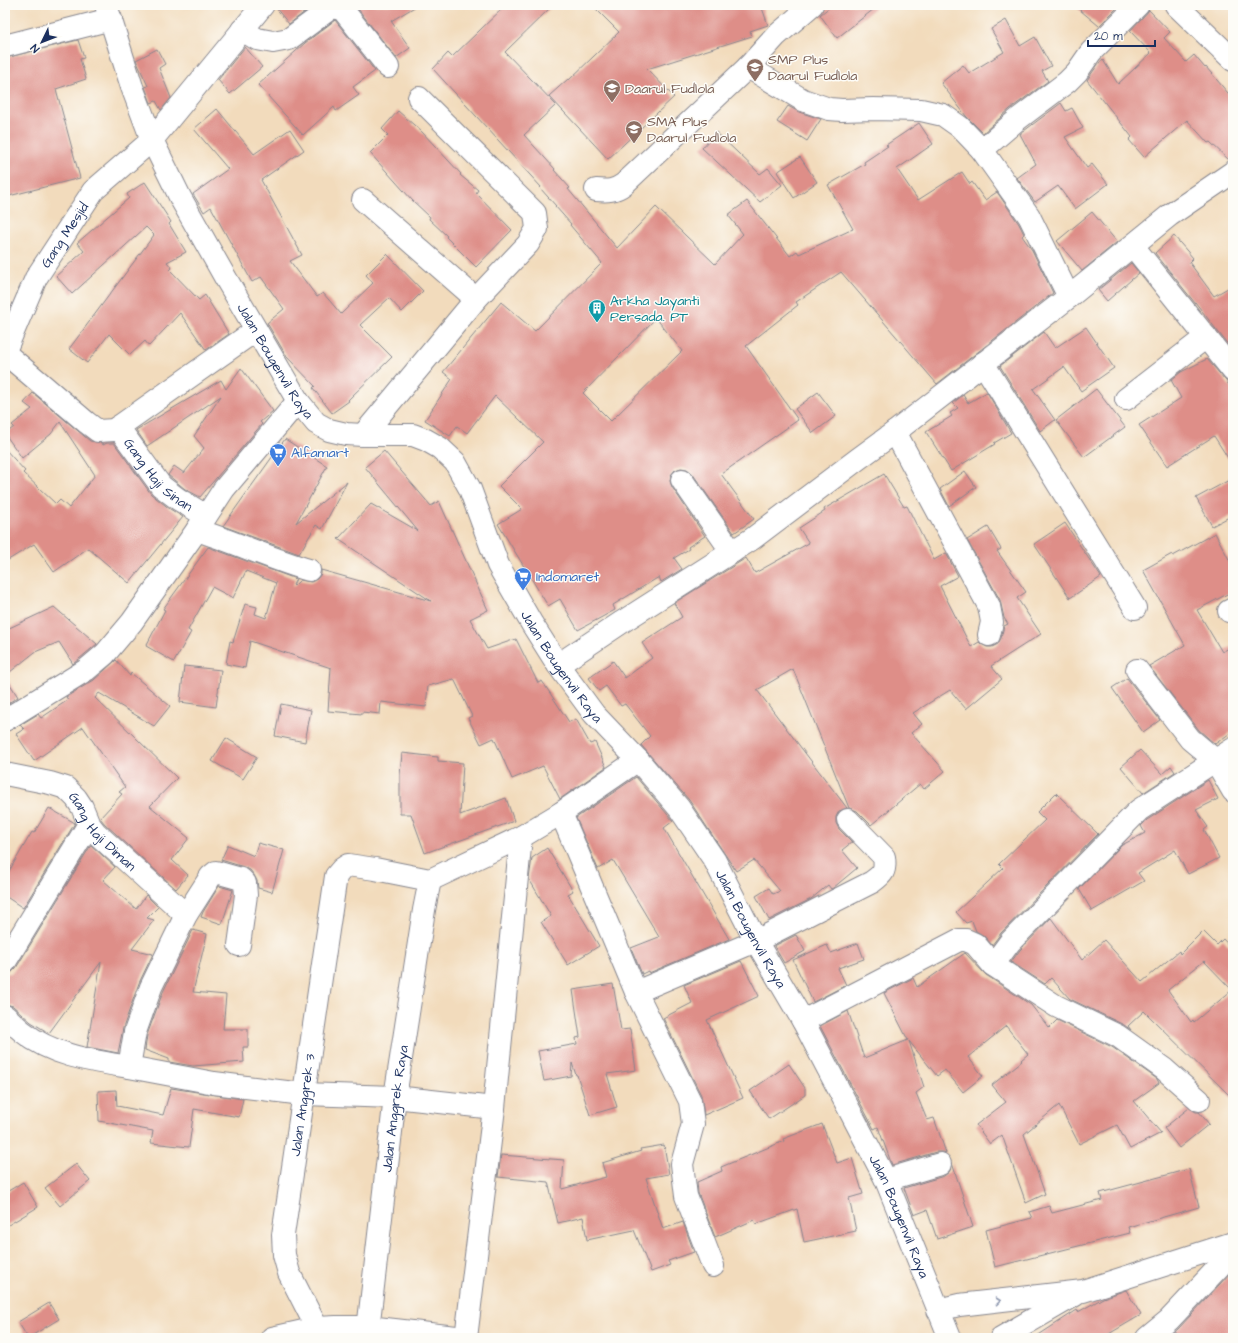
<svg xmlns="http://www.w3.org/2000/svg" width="1238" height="1343" viewBox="0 0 1238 1343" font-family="'Architects Daughter',sans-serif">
<rect width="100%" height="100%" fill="#fdfcf7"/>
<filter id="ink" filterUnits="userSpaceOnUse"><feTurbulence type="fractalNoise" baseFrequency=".025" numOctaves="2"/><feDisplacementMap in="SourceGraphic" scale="8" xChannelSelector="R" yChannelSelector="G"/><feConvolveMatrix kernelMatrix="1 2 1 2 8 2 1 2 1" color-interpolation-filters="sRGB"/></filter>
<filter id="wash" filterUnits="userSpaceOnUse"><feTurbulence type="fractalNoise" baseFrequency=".012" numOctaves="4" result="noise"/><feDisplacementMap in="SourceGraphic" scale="16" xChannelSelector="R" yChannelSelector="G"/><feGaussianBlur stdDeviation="0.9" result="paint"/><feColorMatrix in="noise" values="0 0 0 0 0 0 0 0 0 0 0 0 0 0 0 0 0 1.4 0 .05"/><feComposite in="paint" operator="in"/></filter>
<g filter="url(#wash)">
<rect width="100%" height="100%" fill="#f2dbbc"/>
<g id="blocks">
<!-- building -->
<path fill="#de8e88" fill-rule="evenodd" d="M275 5H314L289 24 275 7Z
M355 5H418L391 21 410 48 396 58Z
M506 5H553L505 52 556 105 524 135 555 169 554 170 570 188 568 189 617 248 656 207 715 264 743 234 728 215 747 201 790 256 797 251 799 254 853 229 828 185 865 164 864 162 888 146 886 145 919 123 933 144 897 169 918 200 962 172 970 184 972 182 985 200 997 192 1019 224 1024 234 1022 236 1032 250 1053 293 937 384 841 272 796 302 798 305 746 346 798 420 721 474 754 519 734 533 692 473 687 469 681 468 675 470 671 475 670 481 672 487 705 536 688 547 689 549 674 558 682 569 661 582 659 577 613 605 615 610 578 630 560 599 548 606 498 524 522 509 499 486 543 442 495 396 467 433 457 426 450 436 425 420 452 379 443 372 501 302 535 331 602 263 570 225 571 224 555 206H556L540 188 541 187 433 69 448 53 452 57ZM656 318 682 351 611 421 583 393Z
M592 5H761L768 25 750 31 752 36 647 69 674 97 608 159 549 96 568 79 569 80 619 32Z
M832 5H879L837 38 820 15Z
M1074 5H1116L1118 7 1099 26Z
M1149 10 1170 32 1164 38 1186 62 1194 55 1205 68 1206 67 1233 99V160H1229L1210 142 1208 143 1187 120 1144 157 1129 140 1132 137 1087 80 1099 63 1103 60 1118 84 1151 53 1130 31Z
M335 20 375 71 353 87 359 95 336 111 334 107 303 135 258 85 305 43Z
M1006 20 1020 46 1035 37 1051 66 1042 71 1048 81 1010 109 983 133 966 116 941 83 963 65 969 73 1004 52 991 29Z
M78 40 84 58 80 59 86 79 56 89 80 178 5 197V58Z
M245 47 262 67 230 94 218 80Z
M157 49 165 64 159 68 171 98 161 110 156 101 151 103 145 87 148 86 136 60Z
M1061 103 1066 111 1072 108 1083 128 1065 137 1087 168 1092 164 1108 184 1075 209 1058 186 1035 202 1017 178 1036 164 1020 134Z
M788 106 799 112 821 119 807 141 777 122Z
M217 109 254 154 290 129 304 150 261 180 302 255 290 261 317 297 323 293 341 314 373 283 366 275 387 254 423 291 402 312 389 298 360 325 392 357 348 400 349 401 332 413 313 388 315 386 287 357 267 323 284 309 261 277 252 282 211 207 204 212 193 194 228 169 194 129Z
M398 111 422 132 461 174 460 175 478 190 476 193 512 230 476 267 446 237 447 236 429 219 430 217 412 200 370 153 388 135 382 129Z
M716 132 760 174 768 168 782 185 760 202 702 148Z
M800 157 817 182 794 198 777 172Z
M145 182 171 222 169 224 186 252 167 262 172 268 170 270 199 300 205 295 229 334 206 350 180 313 149 346 145 341 130 355 109 334 87 363 69 349 154 235 146 227 72 294 56 276 84 251 77 243 129 198 127 194Z
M1092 212 1117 242 1082 271 1057 241Z
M1174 236 1193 258 1189 262 1214 296 1233 285V351L1195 302V303L1155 253Z
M1131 263 1139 273 1107 301 1098 290Z
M1086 327 1114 368 1081 391 1064 367 1033 389 1055 420 1040 431 1000 366 1044 332 1055 348Z
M1207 359 1226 381 1233 391V466L1214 436 1167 466 1139 425 1181 398 1171 380 1181 372Z
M241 368 273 411 260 422 262 424 200 497 185 489 168 475 174 466 184 473 204 448 194 436 221 396 147 446 136 430 221 380 226 389Z
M1096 389 1125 427 1084 457 1056 420Z
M818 392 836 416 813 433 795 409Z
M987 392 1011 433 994 443 995 444 951 471 926 432 952 416 950 413 958 408 953 403 963 395 968 403Z
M33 393 90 441 102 443 103 445 107 443H114L151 494 170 509 183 517 129 583 88 548 54 572 34 544 5 562V449L25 471 23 473 56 504 60 500 69 508 95 475 60 422 51 434 22 458 5 434 14 427 12 425 32 409 24 403Z
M285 439 327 466 296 523 347 482 322 529 316 525 299 554 223 526Z
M384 451 431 506 439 501 488 610 470 619 487 649 516 639 538 683 542 681 569 722 576 719 590 744 595 742 606 767 560 799 543 766 512 779 494 738 481 744 468 718 472 716 454 679 428 686 426 707 381 702 380 714 362 712V714L328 711 331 668 250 641 245 668 226 664 230 641 233 642 245 604 257 607 255 614 266 618 276 583 246 571 233 598 212 587 188 630 191 632 174 662 146 646 165 610 163 609 208 547 296 579 293 585 294 586 300 580 311 582 317 579 321 574V570L431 601 338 539 371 504 418 531 365 467Z
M965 471 976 487 949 506 940 489Z
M884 474 904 507 907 506 934 560 946 553 958 576 940 586 971 647 979 642 981 644 987 647H992L998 644 1001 638 1004 626 1008 624 1004 618 1000 600 967 540 988 527 1001 549 997 551 1026 592 1017 598 1041 634 991 666 1002 679 966 709 950 690 913 713 922 724 911 733 945 771 924 789 920 784 871 825 857 811 849 808 793 669 757 690 847 808 839 811 836 817V823L839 829 852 842 842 850 857 868 833 888 831 889 828 885 811 899 769 920 756 896 769 888 773 894 780 891 754 860 736 871 689 800 641 745 650 736 625 704 621 706 606 686 599 691 589 678 613 661 625 678 652 658 642 643 682 617 674 603 746 558 755 573 809 543 799 528 825 511 824 509Z
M1233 478V515L1212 526 1196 498Z
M1065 523 1101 577 1070 598 1034 544Z
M1215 533 1233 567V591L1197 610 1222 652 1233 646V731L1215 744 1199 730 1149 666 1185 645 1143 570 1172 554 1173 556Z
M54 607 97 644 73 664 59 642 35 652 5 676 18 697 5 705V630Z
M116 660 130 676 131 673 170 706 154 726 99 693 95 698 177 778 150 806 189 838 172 860 188 875 176 889 105 824 100 818 122 794 119 792 125 787 83 727 34 761 16 734 24 729 20 725 38 714 41 718 68 700 66 697 94 680Z
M184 666 221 670 216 707 180 702Z
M1127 678 1160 720 1143 732 1112 688Z
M281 704 311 710 305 742 275 736Z
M226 738 257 757 243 779 212 761Z
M1140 750 1162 774 1171 766 1175 772 1143 793 1121 767Z
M402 753 438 757V761L463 763 460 815 506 798 514 821 425 853 411 814H400V775Z
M636 777 673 821 664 828 729 939 649 973 648 971 642 974 631 948 659 937 613 860 598 869 576 818Z
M1208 780 1218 799 1196 810 1208 827 1204 830 1219 858 1188 874 1175 850 1138 873 1144 881 1092 911 1079 889 1122 845 1145 833 1141 826 1147 820Z
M1056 793 1098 834 1001 933 992 945 984 936 976 931 972 921 966 923 956 912 1003 868 999 864 1045 820 1037 812Z
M49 808 75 823 23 908 5 896V878L32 832 34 833Z
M258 843 284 850 272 892 258 888 257 881 254 875 250 870 244 867 221 860 228 845 254 856Z
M91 845 115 867 103 880 136 909 146 895 158 907 147 918 154 920 132 949 153 954 139 983 123 1028 118 1053 87 1047 101 962 49 1033 31 1022 13 1006 5 1004V974L11 973 16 968Z
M547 848 573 891 568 894 599 946 568 965 541 922 551 916 529 879 532 858Z
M219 886 233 890 222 924 201 917 203 912Z
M1051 918 1082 960 1104 940 1142 982 1179 951 1180 954 1203 931 1217 945 1223 939 1233 950V1099L1144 1011 1128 1026 1131 1030 1124 1025 1070 999 1051 978 1045 984 1011 962 1020 950ZM1204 961 1232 990 1194 1022 1193 1020 1191 1022 1168 990Z
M193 930 207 934 193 992 226 995 223 1029H248V1047H243L244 1062 193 1066 169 1062V1059L145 1050 147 1035 163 992Z
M796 935 805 951 784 963 774 946Z
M858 943 864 959 838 968 846 985 813 1002 793 960 827 945 831 953Z
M965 953 986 975 1031 1005 1049 1028 1057 1020 1112 1047 1157 1079 1159 1083 1134 1101 1161 1133 1130 1149 1117 1125 1079 1144 1059 1105 1024 1134 1045 1194 1026 1203 1002 1135 990 1144 976 1125 1006 1102 992 1085 1022 1061 1021 1060 1028 1054 1006 1026 968 1057 983 1076 963 1092 945 1070 937 1076 909 1041 924 1087 916 1093 927 1120 934 1118 946 1153 943 1152H936L892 1165 878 1127 874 1129 820 1026 848 1011 864 1058 908 1040 884 993 913 978 917 987Z
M741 961 759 996 707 1020 743 1098 704 1115 701 1095 663 1018 692 1003 684 985Z
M613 984 621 1030 630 1029 636 1070 607 1074 617 1107 590 1115 577 1075H576L572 1063 571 1076 544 1081 538 1051 577 1044 576 1038 580 1037 573 990Z
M789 1064 805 1088V1095L769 1119 750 1091Z
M171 1088 243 1099 239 1117 194 1109 189 1147 151 1143 153 1131 99 1121 98 1091 116 1090 117 1106 163 1115Z
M1189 1108 1196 1112H1199L1209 1124 1179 1148 1164 1128Z
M822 1124 837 1163 852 1158 863 1194 849 1198 856 1231 804 1242 797 1209 756 1224 754 1220 715 1237 698 1193 697 1182 722 1171 721 1167 784 1141 783 1139Z
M664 1145 669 1174 646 1178 663 1229 683 1222 694 1252 668 1261 670 1265 651 1272 634 1230 587 1240 583 1217 558 1223 548 1182 498 1177 501 1155 564 1160 562 1189 606 1177 602 1163 641 1151 640 1149Z
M952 1163 973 1227 937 1239 927 1210 914 1215 904 1188 944 1176 949 1172 952 1167Z
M76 1164 90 1181 60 1206 45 1188Z
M1189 1169 1199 1207 1128 1227 1130 1233 995 1267 986 1230 1032 1218 1029 1212 1049 1206 1052 1213 1102 1200 1100 1193Z
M23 1182 38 1207 5 1227V1193Z
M1233 1270V1338H1167L1178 1329Z
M1126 1290 1141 1315 1102 1338H1034L1077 1310 1078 1312 1103 1298Z
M49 1303 59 1319 28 1338 18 1322Z"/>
</g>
</g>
<g filter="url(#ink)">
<use href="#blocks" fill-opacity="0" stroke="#86858d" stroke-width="1"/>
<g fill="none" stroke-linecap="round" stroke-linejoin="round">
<!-- minor casing -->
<g stroke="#86858d" stroke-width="24">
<g id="minor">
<path id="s1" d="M106 5 132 87 152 140 181 199 225 277 298 401 316 423 329 430 346 434 363 435H413L426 440 440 448 455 462 470 489 498 565 532 624 558 665 594 714 638 760 679 808 715 861 756 941 803 1021 886 1180 950 1338"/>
<path d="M339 5 388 67"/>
<path d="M1176 5 1233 60"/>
<path d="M242 30 257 39 273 42 289 39 335 5"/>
<path d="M5 46 111 19"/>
<path d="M748 67 803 100 829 109 842 110 873 109 921 110 943 115 960 127 982 150 1029 216 1069 297"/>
<path d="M982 150 1018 119 1067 82 1077 72 1091 52 1138 5"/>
<path d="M596 190C607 191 615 191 624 184L748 67 776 36 812 5"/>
<path d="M363 200 476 299"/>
<path d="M1133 246 1233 371"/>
<path id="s2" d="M5 351 36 278 93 191 152 140 263 5"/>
<path d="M5 353 86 422 98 431 114 430 256 330"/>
<path d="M983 363 1135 608"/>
<path d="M1126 399 1206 337"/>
<path id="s3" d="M118 427 161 486 178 499 206 516"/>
<path d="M895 432 989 606 992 622 989 635"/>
<path d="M363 435 476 299 528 244 537 229 535 213 419 98"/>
<path d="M682 480 732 552"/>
<path d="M197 530C235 542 271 559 309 570"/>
<path d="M1229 611 1233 609"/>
<path d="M558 665 622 622 752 539 858 459 895 432 1069 297 1170 215 1233 172"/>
<path d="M1137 670 1190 739 1215 760 1233 791"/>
<path d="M5 720 86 670 105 654 132 622 197 530 224 489 298 401"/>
<path id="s4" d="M5 774 50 783 66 788 76 798 82 807 89 824 96 833 186 915"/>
<path d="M561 813 636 992 690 1101 693 1124 682 1164 686 1196 713 1266"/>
<path d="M239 945 246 895 245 883 241 879 216 872 211 876 186 915 151 987 135 1032 129 1067 214 1083 303 1094 395 1097 494 1108"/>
<path d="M5 962 89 824"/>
<path d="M993 965 1010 942 1139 810 1233 749"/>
<path d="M636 992 756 941 872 882C883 874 886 871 884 857L848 820"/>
<path d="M5 1016C11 1021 17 1027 23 1032 53 1056 93 1061 129 1067"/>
<path d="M803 1021 959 940H966L975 944 993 965 1056 1006 1118 1036 1164 1069 1199 1100"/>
<path d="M886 1180 940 1164"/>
<path d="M938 1310 959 1305 1083 1291 1233 1243"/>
<path id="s5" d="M317 1328 289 1273 284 1255 283 1235 336 876 342 869 348 865 375 869 430 880 521 837 561 813 638 760"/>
<path d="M272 1338 317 1328 336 1327H368L465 1338"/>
<path id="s6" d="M367 1338 395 1097 424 910 430 880"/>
<path d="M466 1338 494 1108 521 837"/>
<path d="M1001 1338 1075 1295"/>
<path d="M1147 1338 1169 1320 1233 1252"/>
</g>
</g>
<!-- minor -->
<use href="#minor" stroke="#fff" stroke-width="22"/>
</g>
<!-- one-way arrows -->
<defs><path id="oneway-chevron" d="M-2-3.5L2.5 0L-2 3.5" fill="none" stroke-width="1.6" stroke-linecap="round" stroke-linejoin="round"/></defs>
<use stroke="#8d97ae" href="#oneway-chevron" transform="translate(998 1301) rotate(-7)"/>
</g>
<!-- icons -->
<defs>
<g id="school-pin" transform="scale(0.9)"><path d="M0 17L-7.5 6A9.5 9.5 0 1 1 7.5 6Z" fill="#8d6e63" stroke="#fdfcf7"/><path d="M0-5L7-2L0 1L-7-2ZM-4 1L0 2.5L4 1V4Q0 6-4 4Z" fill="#fff"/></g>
<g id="building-pin" transform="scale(0.9)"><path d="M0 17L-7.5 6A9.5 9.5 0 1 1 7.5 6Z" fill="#0f9aa8" stroke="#fdfcf7"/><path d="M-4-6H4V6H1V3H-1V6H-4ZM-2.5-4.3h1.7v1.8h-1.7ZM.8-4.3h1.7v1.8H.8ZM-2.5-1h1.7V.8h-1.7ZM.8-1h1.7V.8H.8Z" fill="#fff"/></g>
<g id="supermarket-pin" transform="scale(0.9)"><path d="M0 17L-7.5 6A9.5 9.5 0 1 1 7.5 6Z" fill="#3f7fe0" stroke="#fdfcf7"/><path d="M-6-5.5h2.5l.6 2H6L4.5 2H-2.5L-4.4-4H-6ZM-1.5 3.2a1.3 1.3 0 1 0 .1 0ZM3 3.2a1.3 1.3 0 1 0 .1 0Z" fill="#fff"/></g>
</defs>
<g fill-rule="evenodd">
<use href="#school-pin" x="755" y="67"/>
<use href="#school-pin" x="612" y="88"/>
<use href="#school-pin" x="634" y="129"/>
<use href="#building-pin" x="597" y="308"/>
<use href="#supermarket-pin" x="278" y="452"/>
<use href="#supermarket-pin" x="523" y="576"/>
</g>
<g text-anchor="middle" stroke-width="3" stroke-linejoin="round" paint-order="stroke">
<!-- education labels -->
<g font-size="14" fill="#785e54" stroke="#fdfcf7" text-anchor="start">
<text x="768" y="64">SMP Plus<tspan x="768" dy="16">Daarul Fudlola</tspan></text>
<text x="625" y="93">Daarul Fudlola</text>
<text x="647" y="126">SMA Plus<tspan x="647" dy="16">Daarul Fudlola</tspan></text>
</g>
<!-- street labels -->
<g font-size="14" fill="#1b2f5e" stroke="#fdfcf7">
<text dy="5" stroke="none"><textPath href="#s2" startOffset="131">Gang Mesjid</textPath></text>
<text dy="5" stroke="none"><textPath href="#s1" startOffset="396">Jalan Bougenvil Raya</textPath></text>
<text dy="5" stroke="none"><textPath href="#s3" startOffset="63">Gang Haji Sinan</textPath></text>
<text dy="5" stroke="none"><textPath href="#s1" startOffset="852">Jalan Bougenvil Raya</textPath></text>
<text dy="5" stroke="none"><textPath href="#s4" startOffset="120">Gang Haji Diman</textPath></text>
<text dy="5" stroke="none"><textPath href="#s1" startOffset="1177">Jalan Bougenvil Raya</textPath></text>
<text dy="5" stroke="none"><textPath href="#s5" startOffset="232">Jalan Anggrek 3</textPath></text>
<text dy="5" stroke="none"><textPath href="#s6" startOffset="231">Jalan Anggrek Raya</textPath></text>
<text dy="5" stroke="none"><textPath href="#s1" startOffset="1501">Jalan Bougenvil Raya</textPath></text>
</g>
<!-- culture labels -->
<g font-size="14" fill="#0d838f" stroke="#fdfcf7" text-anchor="start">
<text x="610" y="305">Arkha Jayanti<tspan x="610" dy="16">Persada. PT</tspan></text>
</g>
<!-- shop labels -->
<g font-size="14" fill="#366cbe" stroke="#fdfcf7" text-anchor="start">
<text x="291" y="457">Alfamart</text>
<text x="536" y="581">Indomaret</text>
</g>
</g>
<!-- margin -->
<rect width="1238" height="1343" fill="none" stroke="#fdfcf7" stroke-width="20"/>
<!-- north arrow -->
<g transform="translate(42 42) rotate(227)" stroke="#fdfcf7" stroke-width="3" paint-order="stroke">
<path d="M0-3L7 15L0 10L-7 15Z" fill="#1b2f5e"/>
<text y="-6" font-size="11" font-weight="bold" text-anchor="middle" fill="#1b2f5e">N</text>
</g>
<!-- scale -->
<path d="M1088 40v6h67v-6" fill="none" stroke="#1b2f5e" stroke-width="2"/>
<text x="1094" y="40" font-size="12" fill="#1b2f5e" stroke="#fdfcf7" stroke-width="3" paint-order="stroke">20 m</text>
</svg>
